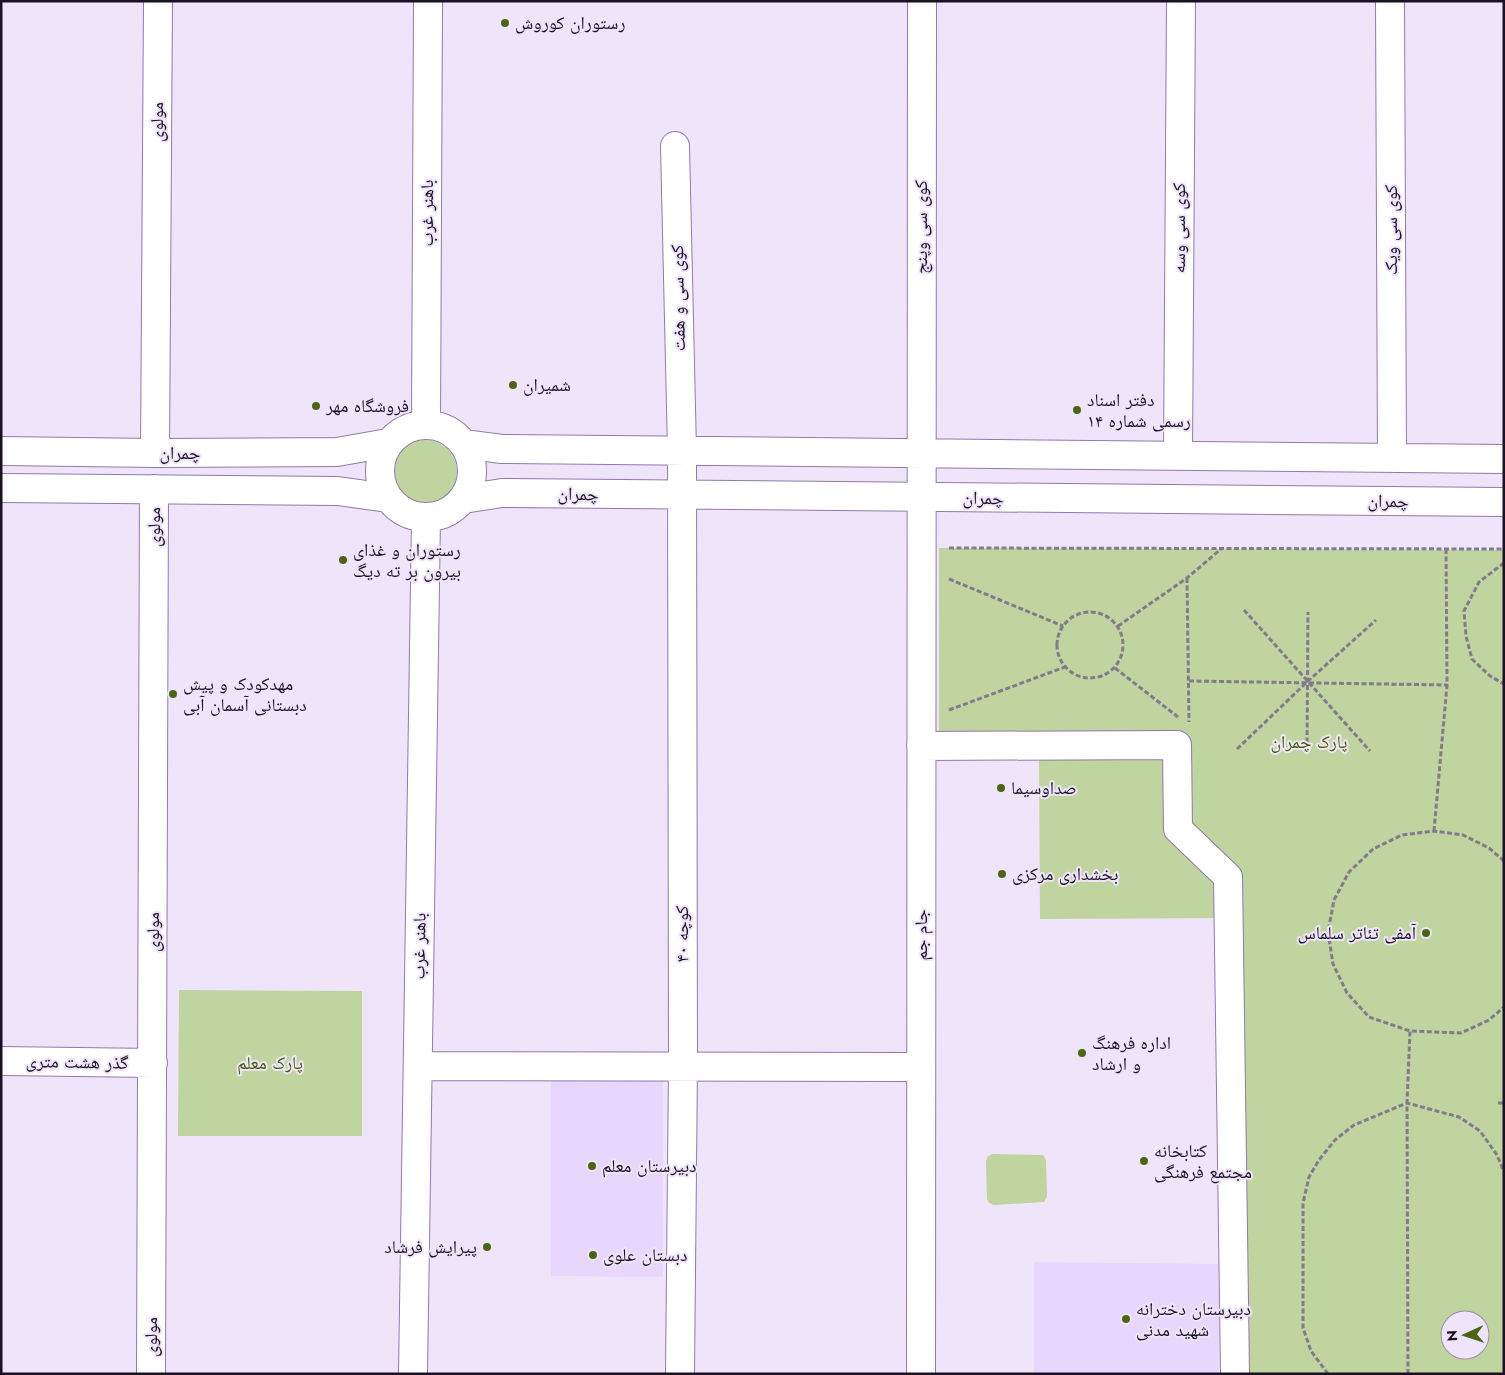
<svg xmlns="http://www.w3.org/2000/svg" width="1505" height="1375" viewBox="0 0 1505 1375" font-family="Jost,'Noto Naskh Arabic',sans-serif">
<rect width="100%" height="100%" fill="#efe5fb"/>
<!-- built -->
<path fill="#e7d7fc" d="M551 1078H663V1277L551 1276Z
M1034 1262 1219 1264V1374H1034Z"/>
<!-- green -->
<path fill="#bfd49e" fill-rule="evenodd" d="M393 472a32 32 0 1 1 64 0a32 32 0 1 1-64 0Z
M939 548 1504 550V1374H1231L1230 918 1040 919 1039 749 939 750ZM1450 1320H1480V1350H1450Z
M179 990 362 991V1136H178Z
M992 1154 1043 1155 1046 1160 1047 1197 1044 1202 994 1205 989 1203 987 1199 986 1162 987 1157Z"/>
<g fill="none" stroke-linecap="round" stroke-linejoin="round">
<!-- minor casing -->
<g stroke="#907aab" stroke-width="30">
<path id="minor" d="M1390 1 1392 458
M675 146 682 451 683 1065 680 1374
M380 471a46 46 0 1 1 92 0a46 46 0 1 1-92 0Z
M426 425 428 1
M463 444 502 449 1504 459
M1 451 155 453 337 452 388 443
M155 453 158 1
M1178 455 1181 1
M1 488 338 491 388 498
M463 499 502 493 1504 502
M921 746 1177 745 1178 829 1228 877 1235 1374
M1 1061 153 1063
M418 1066 921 1067
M151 1374 154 489
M413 1374 426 518
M921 1374 922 1"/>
</g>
<!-- path -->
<path stroke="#837a8e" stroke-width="3" stroke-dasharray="5 2.5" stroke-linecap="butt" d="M949 548 1504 549
M1504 563 1479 582 1464 611 1466 636 1472 659 1490 676 1504 684
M1187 578 1189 722
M949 579 1063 626
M1244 610 1370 751
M1057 645a33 33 0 1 1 66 0a33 33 0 1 1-66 0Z
M1118 626 1187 578 1221 549
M1115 668 1178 717
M1189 681 1447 685
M949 710 1065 667
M1237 749 1307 682 1376 620
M1307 750 1308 612
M1434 831 1447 685 1446 549
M1504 861 1489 848 1463 835 1434 831 1402 835 1373 849 1349 872 1334 900 1328 932 1333 964 1347 993 1369 1017 1410 1031 1461 1033 1489 1020 1504 1007
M1498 1103H1504
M1328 1374 1311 1351 1303 1328V1203L1309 1177 1319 1160 1335 1140 1354 1125 1407 1103 1459 1117 1480 1131 1497 1155 1504 1172
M1408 1374 1407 1103 1410 1031"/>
<!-- minor -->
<use href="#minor" stroke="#fff" stroke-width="28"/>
</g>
<!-- markers -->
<g fill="#4d6513" stroke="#efe5fb" stroke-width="2">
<circle cx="505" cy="23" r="5"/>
<circle cx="513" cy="385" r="5"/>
<circle cx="316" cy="406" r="5"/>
<circle cx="1077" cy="410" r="5"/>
<circle cx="343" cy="560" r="5"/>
<circle cx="173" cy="694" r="5"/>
<circle cx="1001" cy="788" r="5"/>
<circle cx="1002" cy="874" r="5"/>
<circle cx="1426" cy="933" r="5"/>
<circle cx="1082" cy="1053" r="5"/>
<circle cx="1144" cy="1161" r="5"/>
<circle cx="592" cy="1166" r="5"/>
<circle cx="487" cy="1247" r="5"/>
<circle cx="593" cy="1255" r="5"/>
<circle cx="1126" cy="1319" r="5"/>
</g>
<g text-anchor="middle" stroke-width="4" stroke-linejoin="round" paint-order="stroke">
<!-- poi labels -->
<g font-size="18" fill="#1a1124" stroke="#efe5fb" text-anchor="start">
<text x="515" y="29">رستوران کوروش</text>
<text x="523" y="391">شمیران</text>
<text x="1087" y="406">دفتر اسناد<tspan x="1087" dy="21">رسمی شماره ۱۴</tspan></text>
<text x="326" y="412">فروشگاه مهر</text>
<text x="353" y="556">رستوران و غذای<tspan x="353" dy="21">بیرون بر ته دیگ</tspan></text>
<text x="183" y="690">مهدکودک و پیش<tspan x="183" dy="21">دبستانی آسمان آبی</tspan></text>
<text x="1011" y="794">صداوسیما</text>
<text x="1012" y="880">بخشداری مرکزی</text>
<text x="1416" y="939" text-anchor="end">آمفی تئاتر سلماس</text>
<text x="1092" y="1049">اداره فرهنگ<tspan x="1092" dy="21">و ارشاد</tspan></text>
<text x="1154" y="1157">کتابخانه<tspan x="1154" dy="21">مجتمع فرهنگی</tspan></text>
<text x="602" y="1172">دبیرستان معلم</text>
<text x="477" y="1253" text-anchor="end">پیرایش فرشاد</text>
<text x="603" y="1261">دبستان علوی</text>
<text x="1136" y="1315">دبیرستان دخترانه<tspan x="1136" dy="21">شهید مدنی</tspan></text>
</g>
<!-- street labels -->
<g font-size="18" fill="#1a1124" stroke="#efe5fb">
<text transform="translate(157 122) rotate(-90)" y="6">مولوی</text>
<text transform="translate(427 213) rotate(-90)" y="6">باهنر غرب</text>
<text transform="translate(921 227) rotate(-90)" y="6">کوی سی وپنج</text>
<text transform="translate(1179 228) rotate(-90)" y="6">کوی سی وسه</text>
<text transform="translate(1391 230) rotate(-90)" y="6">کوی سی ویک</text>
<text transform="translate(678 298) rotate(-91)" y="6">کوی سی و هفت</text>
<text x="180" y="459">چمران</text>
<text transform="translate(578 494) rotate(1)" y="6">چمران</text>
<text transform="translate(983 498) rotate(1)" y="6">چمران</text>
<text transform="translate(1388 501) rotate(1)" y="6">چمران</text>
<text transform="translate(154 527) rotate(-90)" y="6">مولوی</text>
<text transform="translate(153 932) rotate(-90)" y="6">مولوی</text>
<text transform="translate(682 934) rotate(-90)" y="6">کوچه ۴۰</text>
<text transform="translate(921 935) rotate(-90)" y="6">جام جم</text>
<text transform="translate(419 946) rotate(-89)" y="6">باهنر غرب</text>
<text transform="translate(77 1062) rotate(1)" y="6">گذر هشت متری</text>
<text transform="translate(151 1337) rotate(-90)" y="6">مولوی</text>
</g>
<!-- park labels -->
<g font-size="18" fill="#455c00" stroke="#efe5fb">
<text x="1309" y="748">پارک چمران</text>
<text x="270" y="1069">پارک معلم</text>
</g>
</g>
<!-- border -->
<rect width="1505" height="1375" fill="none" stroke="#1a1124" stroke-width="5"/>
<!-- north arrow -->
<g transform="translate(1465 1335) rotate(267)"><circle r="24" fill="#efe5fb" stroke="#9a90a5"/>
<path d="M0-4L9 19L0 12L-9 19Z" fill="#4d6513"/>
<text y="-8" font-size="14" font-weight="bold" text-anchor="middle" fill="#1a1124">N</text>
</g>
</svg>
